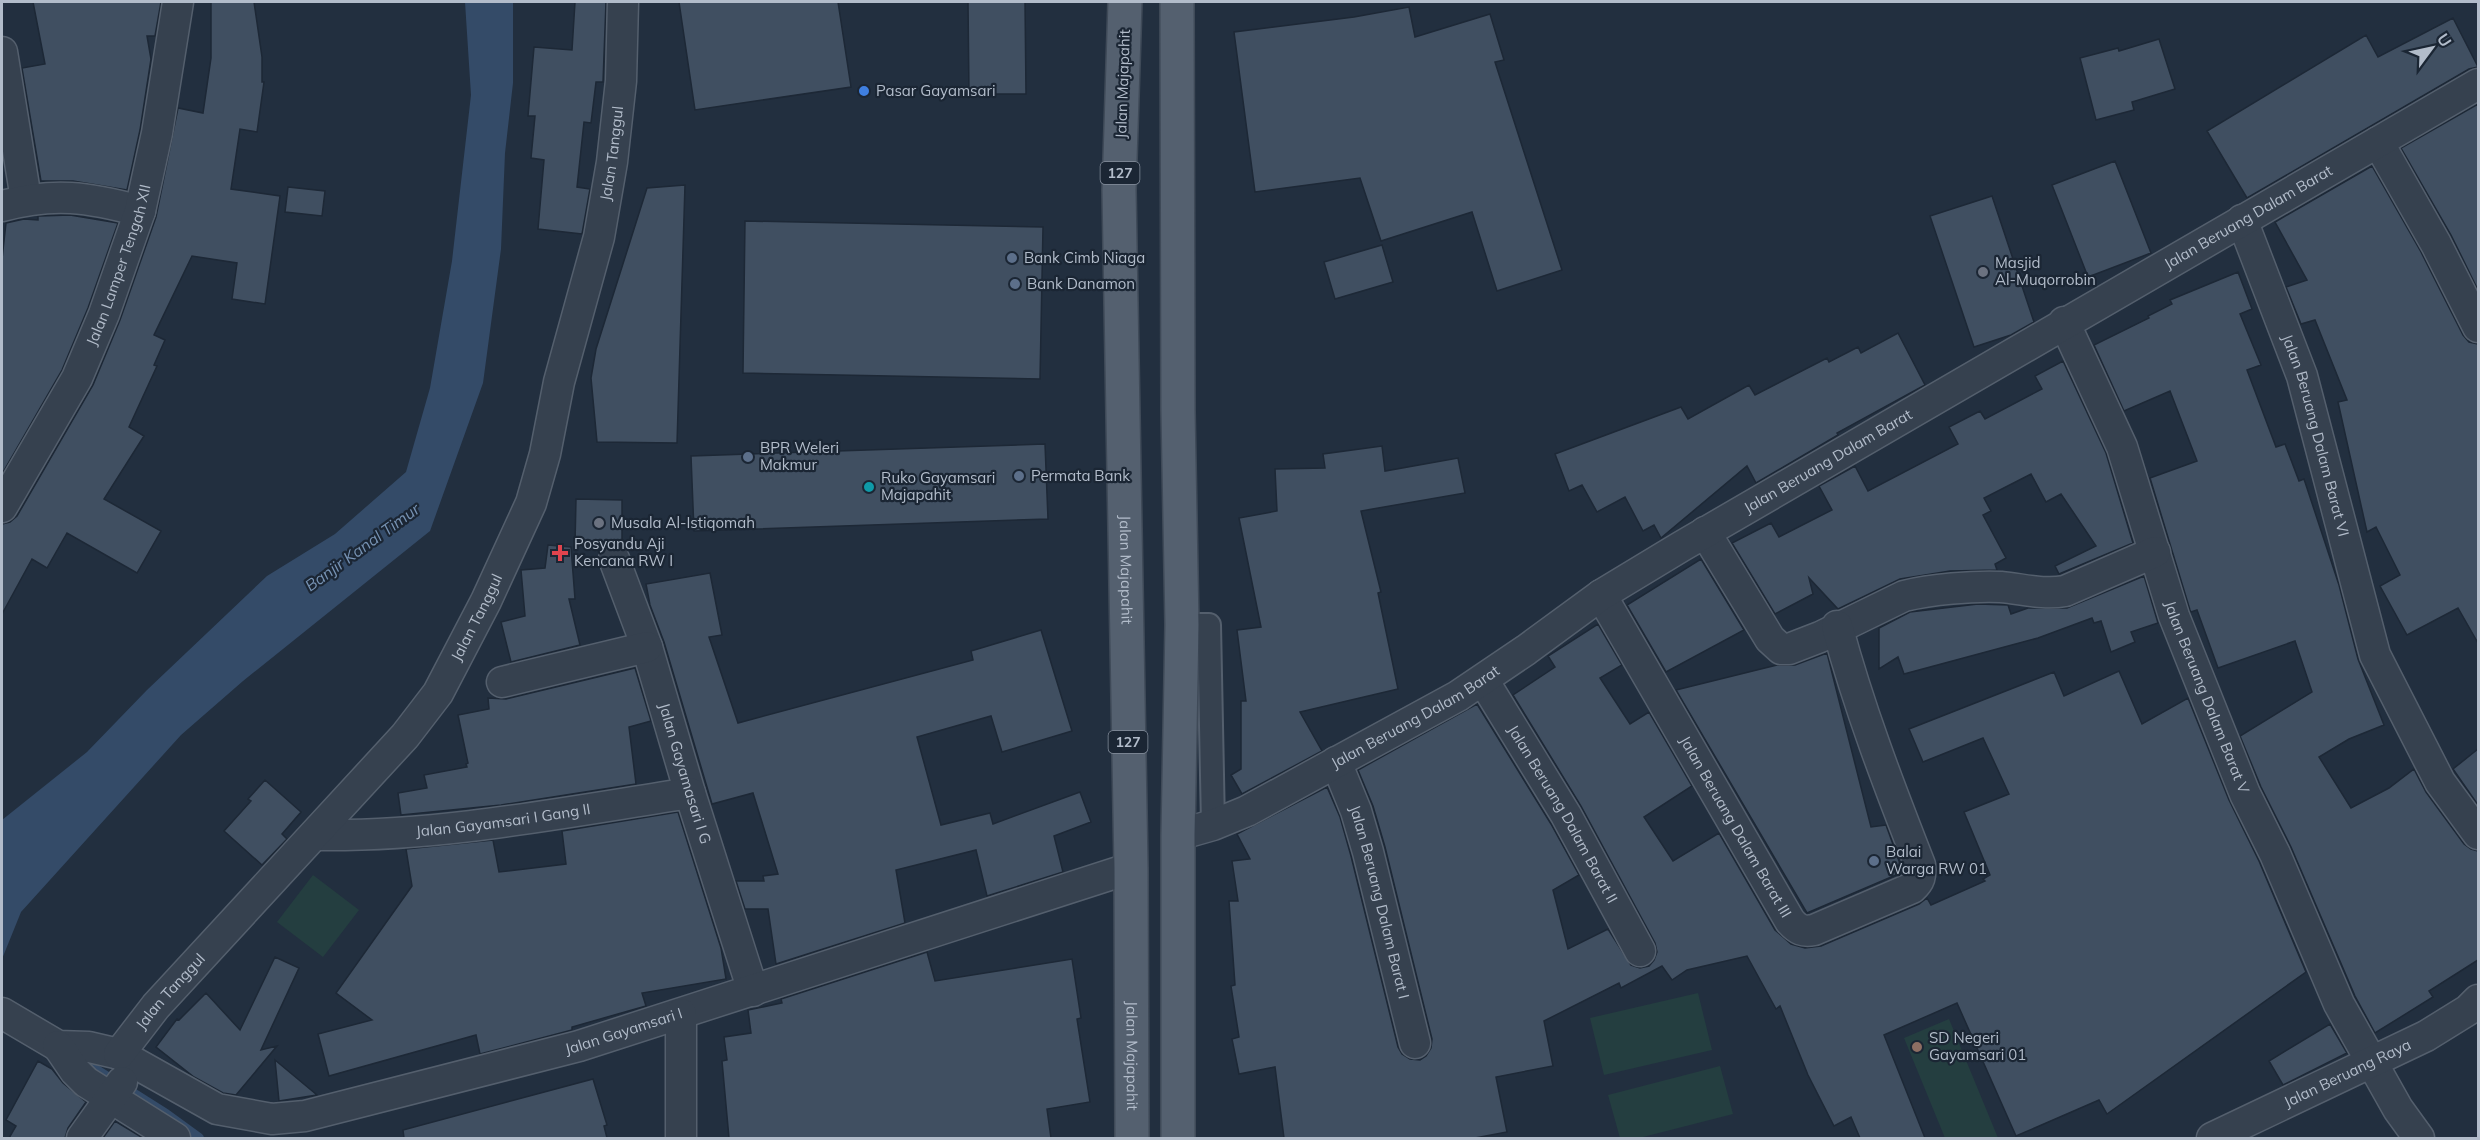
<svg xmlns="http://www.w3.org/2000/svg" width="2480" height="1140" viewBox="0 0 2480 1140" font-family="Mulish,sans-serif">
<rect width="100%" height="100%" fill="#222f3f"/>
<!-- green -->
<path fill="#243e40" d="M313 875 359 910 323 957 277 922Z
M1698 993 1712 1050 1604 1075 1590 1018Z
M1949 1019 1998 1138H1945L1904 1038Z
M1720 1066 1733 1114 1639 1138H1620L1608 1095Z"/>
<!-- water -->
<path fill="#344b68" d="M465 2H513V83L505 153 501 249 483 383 430 531 243 681 181 735 21 912 2 959V820L87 752 147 690 267 576 335 534 406 472 430 388 452 261 471 95Z"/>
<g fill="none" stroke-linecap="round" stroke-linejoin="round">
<!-- stream -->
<path stroke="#344b68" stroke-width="10" d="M79 1059 166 1114 199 1138"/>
</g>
<!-- building -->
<path fill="#404f61" stroke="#1d2836" stroke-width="1.5" d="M33 2H161L155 36H147L151 59 140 130 127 190 73 181H41L22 68 45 64Z
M211 2H254L262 57V82H264L257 132 240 129 231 189 280 196 265 304 232 299 237 263 192 256 154 335 165 340 154 365 157 366 129 427 144 436 104 499 161 531 137 573 67 533 47 568 32 559 2 614V524L10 522 17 516 93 385 120 320 156 217 178 108 203 113 211 58Z
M575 2H606L603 82H596L591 123 584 122 577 187 590 189 582 234 538 229 544 160 531 158 535 116H528L534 47 572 50Z
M679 2H838L851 87 695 110Z
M968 2H1025L1026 94H969Z
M1409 7 1415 37 1490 14 1504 60 1495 62 1562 270 1497 291 1472 212 1381 241 1360 178 1255 192 1234 32 1354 17Z
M2453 18 2478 67 2469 69 2247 198 2207 131 2366 35 2378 57Z
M2159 39 2175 89 2132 102 2134 110 2096 120 2080 58 2118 48 2119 51Z
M2478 104V290L2451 235 2401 148Z
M2115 161 2151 253 2088 277 2052 185Z
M2372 166 2421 252 2463 335 2469 342 2478 344V643L2458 608 2407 635 2380 586 2400 575 2376 527 2367 532 2338 402 2347 400 2315 320 2301 324 2286 287 2307 280 2275 222Z
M685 185 677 443 597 442 591 378 596 349 647 188Z
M288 187 325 191 322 216 285 212Z
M1992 196 2034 322 2011 335 1974 347 1930 216Z
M70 215 118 223 88 308 62 370 2 474V259L6 223 24 219 38 220V216H40Z
M745 221 1043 227 1040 379 743 373Z
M1382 245 1393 282 1335 299 1324 262Z
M2238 272 2252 309 2240 314 2261 365 2247 370 2276 447 2285 444 2299 481 2304 479 2339 585 2358 659 2384 725 2349 739 2319 757 2351 808 2389 788 2414 769 2426 792 2464 844 2471 849 2478 851V960L2429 991 2433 997 2375 1033 2355 996 2291 847 2261 787 2240 736 2312 692 2295 641 2218 668 2197 610 2191 612 2190 610 2150 478 2197 461 2170 391 2124 411 2094 345 2149 318 2148 316 2172 304 2170 300Z
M1898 333 1925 385 1837 433 1838 435 1756 483 1747 466 1661 538 1654 525 1643 531 1625 497 1597 512 1582 485 1569 491 1555 454 1681 407 1688 419 1749 385 1755 395 1827 358 1829 362 1858 347 1861 353Z
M2063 361 2106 453 2133 543 2059 574 2055 566 2096 546 2061 494 2046 502 2031 474 1984 498 1991 511 1983 515 2006 558 1995 564 1997 570 1950 571 1900 579 1838 609 1809 578 1813 594 1775 614 1732 543 1771 523 1779 537 1832 510 1819 486 1855 466 1868 491 1958 444 1949 427 1980 411 1985 419 2042 389 2035 376Z
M1045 444 1048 519 694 531 691 456Z
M1382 446 1385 471 1458 458 1465 493 1361 511 1381 592 1378 593 1398 689 1300 712 1322 751 1242 794 1231 775 1241 769V701H1246L1237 630 1261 627 1239 518 1277 511 1275 469 1325 468 1323 454Z
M576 499 622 500V544L616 542 604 546 575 545Z
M548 545 571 547 575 599H569L580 645 511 662 501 622 525 616 521 570 545 568Z
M1701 559 1744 630 1666 672 1627 605Z
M710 573 722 635 709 637 738 723 973 660 971 651 1041 630 1072 731 1002 752 991 716 917 737 941 825 990 813 993 824 1080 792 1091 822 1054 836 1063 872 987 896 976 850 896 870 905 923 776 964 768 909H745L736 881H764L763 876 778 874 753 793 712 804 664 642 650 605 646 584Z
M2144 576 2158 623 2131 632 2135 642 2111 652 2101 621 2094 623 2092 618 2038 638 1904 674 1898 657 1879 669V628L1910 612 1978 604 2008 605 2011 614 2028 608H2067Z
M1598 624 1622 665 1600 678 1630 724 1649 712 1692 786 1644 817 1673 861 1719 833 1775 930 1791 944 1805 948 1821 946 1919 904 1927 898 1931 905 1985 881 1983 879 1990 875 1964 812 2009 794 1983 738 1923 762 1909 729 2054 672 2064 696 2119 671 2142 724 2188 698 2229 800 2259 861 2306 972 2107 1114 2099 1100 2016 1136 1957 1003 1884 1035 1925 1138H1860L1851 1117 1834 1126 1808 1075 1780 1006 1776 1009 1747 956 1687 970 1672 980 1662 966 1621 988 1619 983 1544 1021 1553 1066 1496 1077 1507 1132 1475 1138H1284L1275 1067 1239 1074 1232 1039 1239 1037 1231 986 1235 985 1229 901H1238L1232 861 1250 859 1237 834 1327 787 1340 817 1351 856 1398 1047 1402 1054 1410 1059 1420 1060 1426 1056 1431 1048 1432 1039 1385 847 1373 806 1358 770 1477 704 1551 824 1579 875 1553 890 1568 949 1608 929 1631 965 1640 968 1649 966 1654 960 1657 952 1655 943 1581 806 1513 695 1555 667 1548 656Z
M1827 653 1871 827 1886 825 1903 872 1807 913 1676 690 1777 665H1795Z
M635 668 651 721 629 727 636 784 501 805 401 815 398 793 427 788 424 775 467 767 466 764 468 763 458 715 489 709 488 698 506 699Z
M2478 749V805L2453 769Z
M265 780 301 812 282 834 287 839 262 865 224 831 251 801 248 799Z
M678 812 721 948 726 979 642 993 646 1006 572 1027V1030L480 1054 476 1035 329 1076 318 1034 372 1020 336 993 412 886 406 849 493 840 499 872 566 864 562 831Z
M927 952 935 981 1072 959 1081 1018 1077 1019 1090 1102 1047 1109 1051 1138H729L722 1061 727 1060 724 1037 751 1033 748 1010 782 1003 781 999Z
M275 957 299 968 261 1050 277 1046 236 1095 223 1093 194 1077 156 1047 177 1019 179 1020 206 993 240 1030Z
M2330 1024 2347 1053 2283 1085 2269 1061Z
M275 1060 317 1095 279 1101Z
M38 1061 52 1069 63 1083 86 1102 68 1128 65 1138H9L16 1126 6 1120Z
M593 1079 607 1125 604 1126 607 1138H404L403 1130Z
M115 1121 143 1138H103Z"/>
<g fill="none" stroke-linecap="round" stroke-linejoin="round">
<!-- pedestrian casing -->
<g stroke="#545f6d" stroke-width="26">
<path id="pedestrian" d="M1182 625H1209L1213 825"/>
</g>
<!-- minor casing -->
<g stroke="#545f6d" stroke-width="33">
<g id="minor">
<path d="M2 52 26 199"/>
<path d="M2378 142 2436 244 2478 327"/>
<path d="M2 206C54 192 88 197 140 211"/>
<path id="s1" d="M2242 220 2302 376 2375 655 2440 782 2478 834"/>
<path id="s2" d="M2064 322 2122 447 2174 616 2245 794 2275 854 2339 1004 2398 1109 2419 1138"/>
<path id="s3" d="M2 507 77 378 104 314 140 211 157 133 178 2"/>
<path d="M1705 532 1770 639 1781 649H1789L1820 637 1904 596C1932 589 1972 586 2001 587 2023 589 2043 595 2065 591L2155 552"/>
<path id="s4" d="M614 559 647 647 690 793 753 991"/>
<path id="s5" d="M1601 595 1790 921C1798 930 1803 932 1814 930L1912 888C1920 881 1921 876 1920 865 1889 786 1859 708 1837 626"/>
<path id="s6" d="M1483 680 1566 815 1640 951"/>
<path d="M502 682 647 647"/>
<path id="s7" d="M1336 762 1356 811 1368 852 1415 1043"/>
<path id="s8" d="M315 835C441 837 566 812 690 793"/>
<path id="s9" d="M1178 835 1213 825 1247 811 1458 696 1526 650 1601 595 1682 546 2478 84"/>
<path id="s10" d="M2 1013 58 1046 89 1047 119 1054 217 1109 272 1119 305 1116 579 1046 1131 868"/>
<path d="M58 1046 75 1071 86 1082 175 1138"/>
<path id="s11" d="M119 1054 156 1006 405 736 438 693 486 601 531 503 545 454 559 382 599 237 612 162 621 81 623 2"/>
<path d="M82 1138 122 1082"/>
<path d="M681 1138V1014"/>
<path id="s12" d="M2212 1138 2426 1036 2468 1010 2478 1000"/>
</g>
</g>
<!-- primary casing -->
<g stroke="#3f4a58" stroke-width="36">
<g id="primary">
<path id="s13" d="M1125 2 1119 190 1131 868 1132 1138"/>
<path d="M1177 2 1178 411 1182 625 1178 835V1138"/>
</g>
</g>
<!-- pedestrian -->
<use href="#pedestrian" stroke="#36414f" stroke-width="22"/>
<!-- minor -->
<use href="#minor" stroke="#36414f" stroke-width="30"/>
<!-- primary -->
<use href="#primary" stroke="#54606f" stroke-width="33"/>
</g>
<!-- markers -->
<circle fill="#3f7fe0" stroke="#1b2634" stroke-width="2" cx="864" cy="91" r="6"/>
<g fill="#5c6f8a" stroke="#1b2634" stroke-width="2">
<circle cx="1012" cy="258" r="6"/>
<circle cx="1015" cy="284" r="6"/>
<circle cx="748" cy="457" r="6"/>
<circle cx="1019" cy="476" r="6"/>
<circle cx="1874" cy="861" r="6"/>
</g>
<g fill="#6b7280" stroke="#1b2634" stroke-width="2">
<circle cx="1983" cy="272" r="6"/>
<circle cx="599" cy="523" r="6"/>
</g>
<circle fill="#0f9aa8" stroke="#1b2634" stroke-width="2" cx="869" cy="487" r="6"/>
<path fill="#e0444e" stroke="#1b2634" stroke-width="2" d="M557 544h6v6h6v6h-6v6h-6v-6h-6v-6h6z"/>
<circle fill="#8d6e63" stroke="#1b2634" stroke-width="2" cx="1917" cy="1047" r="6"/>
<g text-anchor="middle" stroke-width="4.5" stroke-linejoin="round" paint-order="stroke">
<!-- shield labels -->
<g fill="#1b2634" stroke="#858f9d" stroke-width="1.5">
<rect x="1100.5" y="162" width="39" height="22" rx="4.5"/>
<rect x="1108.5" y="731" width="39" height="22" rx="4.5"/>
</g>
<g font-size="14" font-weight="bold" fill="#b2bcca">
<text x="1120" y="178">127</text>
<text x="1128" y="747">127</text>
</g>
<!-- street labels -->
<g font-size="15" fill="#b2bcca" stroke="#1b2634">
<text transform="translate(1123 84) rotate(-88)" y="5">Jalan Majapahit</text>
<text dy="5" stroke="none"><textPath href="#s11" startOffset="1053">Jalan Tanggul</textPath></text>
<text dy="5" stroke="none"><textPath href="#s9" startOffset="1238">Jalan Beruang Dalam Barat</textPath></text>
<text dy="5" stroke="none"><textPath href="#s3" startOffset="270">Jalan Lamper Tengah XII</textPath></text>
<text dy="5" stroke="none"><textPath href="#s1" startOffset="228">Jalan Beruang Dalam Barat VI</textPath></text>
<text dy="5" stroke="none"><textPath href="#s9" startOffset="752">Jalan Beruang Dalam Barat</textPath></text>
<text dy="5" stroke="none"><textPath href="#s13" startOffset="568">Jalan Majapahit</textPath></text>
<text dy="5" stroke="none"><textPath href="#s11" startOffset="567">Jalan Tanggul</textPath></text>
<text dy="5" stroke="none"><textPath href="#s2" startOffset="402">Jalan Beruang Dalam Barat V</textPath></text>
<text dy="5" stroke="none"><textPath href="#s9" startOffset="266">Jalan Beruang Dalam Barat</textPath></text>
<text dy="5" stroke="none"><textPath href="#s4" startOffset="226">Jalan Gayamasari I G</textPath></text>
<text dy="5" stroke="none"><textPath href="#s6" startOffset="156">Jalan Beruang Dalam Barat II</textPath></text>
<text dy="5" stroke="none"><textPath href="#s8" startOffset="189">Jalan Gayamsari I Gang II</textPath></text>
<text dy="5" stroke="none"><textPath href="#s5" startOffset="268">Jalan Beruang Dalam Barat III</textPath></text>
<text dy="5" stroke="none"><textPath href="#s7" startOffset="147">Jalan Beruang Dalam Barat I</textPath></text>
<text dy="5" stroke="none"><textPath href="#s11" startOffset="81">Jalan Tanggul</textPath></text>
<text dy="5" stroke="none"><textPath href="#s10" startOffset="658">Jalan Gayamsari I</textPath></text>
<text dy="5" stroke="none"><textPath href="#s13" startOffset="1054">Jalan Majapahit</textPath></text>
<text dy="5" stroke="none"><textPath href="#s12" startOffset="150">Jalan Beruang Raya</textPath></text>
</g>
<!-- poi labels -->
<g font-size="15" fill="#b2bcca" stroke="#1b2634" text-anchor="start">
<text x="876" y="96">Pasar Gayamsari</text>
<text x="1024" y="263">Bank Cimb Niaga</text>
<text x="1995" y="268">Masjid<tspan x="1995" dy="17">Al-Muqorrobin</tspan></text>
<text x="1027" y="289">Bank Danamon</text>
<text x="760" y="453">BPR Weleri<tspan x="760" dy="17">Makmur</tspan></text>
<text x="1031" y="481">Permata Bank</text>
<text x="881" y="483">Ruko Gayamsari<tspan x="881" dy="17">Majapahit</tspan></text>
<text x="611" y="528">Musala Al-Istiqomah</text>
<text x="574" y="549">Posyandu Aji<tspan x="574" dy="17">Kencana RW I</tspan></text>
<text x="1886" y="857">Balai<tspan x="1886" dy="17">Warga RW 01</tspan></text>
<text x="1929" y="1043">SD Negeri<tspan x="1929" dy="17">Gayamsari 01</tspan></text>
</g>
<!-- water labels -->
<g font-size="16" font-style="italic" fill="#7793b4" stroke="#1b2634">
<text transform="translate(362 547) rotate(-36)" y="6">Banjir Kanal Timur</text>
</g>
</g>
<!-- border -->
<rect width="2480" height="1140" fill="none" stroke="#b2bcca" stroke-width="6"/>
<!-- north arrow -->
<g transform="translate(2432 48) rotate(57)" stroke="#1b2634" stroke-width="4.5" paint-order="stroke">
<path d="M0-4.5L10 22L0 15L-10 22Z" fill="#b2bcca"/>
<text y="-9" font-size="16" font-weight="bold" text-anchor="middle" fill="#b2bcca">U</text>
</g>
</svg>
